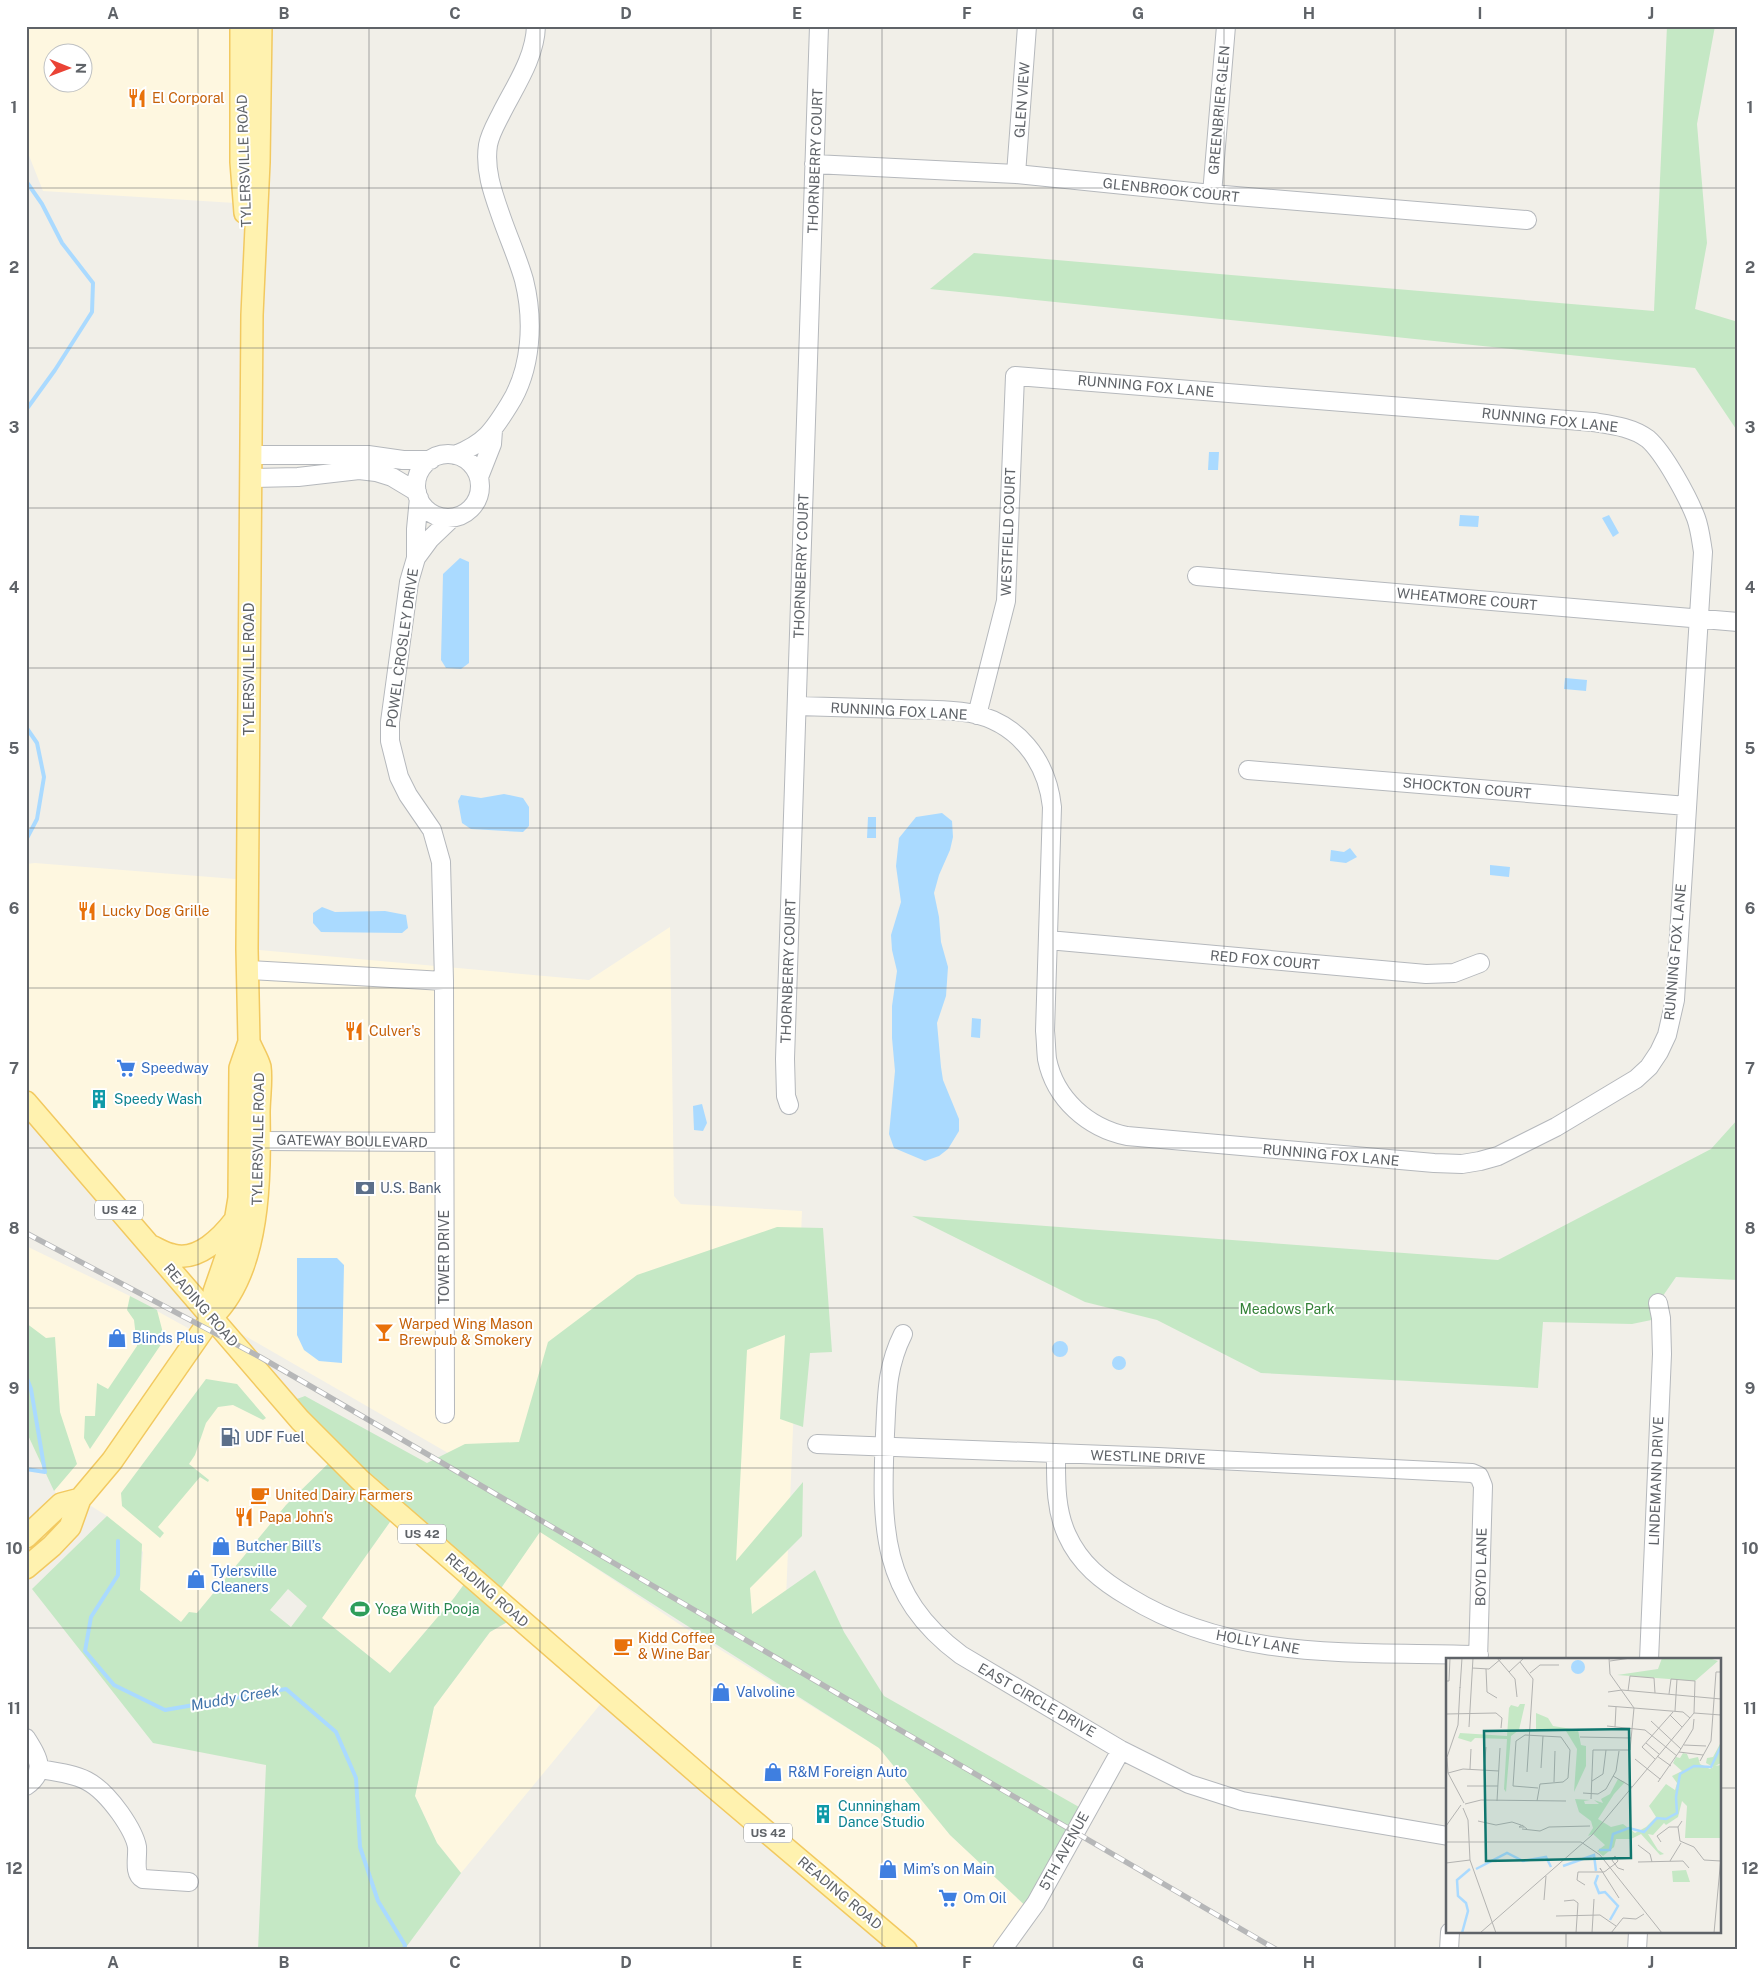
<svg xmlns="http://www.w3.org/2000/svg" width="1764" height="1976" viewBox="0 0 1764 1976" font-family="'Public Sans',sans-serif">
<rect width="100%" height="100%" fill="#f1efe8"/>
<!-- commercial -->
<path fill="#fef7e0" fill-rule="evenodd" d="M26 26H253L251 204 43 191 26 148ZM52 52H82V82H52Z
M35 863 248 880V949L589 980 670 927 674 1196 681 1204 802 1211 784 1647 214 1318 336 1456 286 1505 197 1613 181 1622 140 1590 143 1552 107 1516 80 1499 61 1504 26 1431V1246L130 1296 195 1332 212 1318 26 1102V864Z
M397 1512 470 1576 454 1598 390 1673 322 1618Z
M540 1531 682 1626 879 1748 950 1835 1031 1911 1001 1950H877L890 1936 608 1695 461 1873 437 1843 415 1796 434 1707 490 1632 517 1616 495 1597Z"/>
<!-- green -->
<path fill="#c5e8c5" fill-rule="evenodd" d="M1667 26H1715L1697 124 1707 243 1695 309 1738 322V432L1695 368 930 289 974 253 1654 311Z
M1738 1119V1280L1676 1277 1658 1303 1661 1318 1632 1324 1543 1322 1538 1388 1261 1373 1157 1320 1085 1302 912 1216 1498 1260 1711 1149Z
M777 1227 823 1228 832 1352 810 1353 803 1427 780 1419 785 1335 747 1350 736 1561 803 1482 802 1536 750 1588 752 1614 815 1570 844 1632 884 1696 1086 1811 1031 1911 950 1835 879 1748 540 1532 495 1597 518 1616 490 1632 434 1707 415 1796 437 1843 461 1873 404 1950H258L266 1765 153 1743 32 1589 107 1516 142 1544 140 1590 181 1622 189 1612 197 1613 286 1505 336 1456 286 1403 305 1396 427 1463 465 1444 519 1442 548 1342 637 1275ZM397 1512 470 1576 454 1598 390 1673 322 1618ZM288 1589 307 1606 291 1627 270 1610Z
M130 1296 157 1310 163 1333H166L162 1343 90 1449 84 1438 85 1416H95L97 1383 108 1389 137 1346 134 1320 127 1310Z
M26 1323 46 1338 55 1337 60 1412 77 1464 54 1491 26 1431Z
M206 1379 237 1384 266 1418 263 1420 233 1405 218 1407 206 1423 195 1455 189 1464 209 1480 208 1482 200 1477 158 1527 164 1533 160 1538 122 1506 121 1493Z"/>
<!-- water -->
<path fill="#aadaff" d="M1209 452H1219L1218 470H1208Z
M1460 515 1479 516 1478 527 1459 526Z
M1609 515 1619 533 1613 537 1602 518Z
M460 558 469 562V663L461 669 446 668 441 660 443 574Z
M1565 678 1587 680 1586 691 1564 689Z
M504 794 523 798 529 807V826L523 832 471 829 462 823 458 801 461 795 481 798Z
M942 813 952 821 953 837 950 850 939 875 934 893 939 917 941 942 948 967 946 996 937 1023 941 1067 943 1080 959 1119V1131L948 1149 939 1156 925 1161 894 1148 889 1134 895 1071 892 1038V1006L897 971 892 950 891 935 901 902 896 866 899 838 916 817Z
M868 817H876V838H867Z
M1350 848 1357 857 1346 863 1330 861 1331 850 1344 852Z
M1490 865 1510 867 1509 877 1490 875Z
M322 907 335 912 385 911 406 915 408 928 402 933 321 932 313 923V913Z
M972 1018 981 1019 980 1038 971 1037Z
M702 1104 707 1123 703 1131 694 1130 693 1106Z
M297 1258H337L344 1265 342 1363 319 1361 304 1350 297 1335Z
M1052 1349a8 8 0 1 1 16 0a8 8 0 1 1-16 0Z
M1112 1363a7 7 0 1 1 14 0a7 7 0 1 1-14 0Z"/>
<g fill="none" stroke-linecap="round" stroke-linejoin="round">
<!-- stream -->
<path stroke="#aadaff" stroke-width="4" d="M26 181 42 204 62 243 93 283 92 312 55 370 26 410
M26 727 37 743 44 777 37 819 26 840
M26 1376 31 1389 45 1472 26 1469
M118 1541V1575L91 1617 85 1651 114 1685 165 1710 286 1689 336 1732 356 1778 360 1847 378 1901 405 1945 404 1950"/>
<!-- minor casing -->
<g stroke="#b5b8bc" stroke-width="20">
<path id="minor" d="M814 164 1016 174 1212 194 1527 220
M1016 174 1027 26
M1212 194 1226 26
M416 486a32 32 0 1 1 64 0a32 32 0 1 1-64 0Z
M250 455H368L403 460H431
M455 455C485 443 493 431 509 405 532 369 534 320 524 280 518 259 509 239 502 219 494 196 484 171 488 145 490 134 496 124 501 114 515 86 535 58 536 26
M479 477 492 444 493 430
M250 478 298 477 359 470 376 472 392 477 417 492
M419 498 416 529V558L409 582 390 722V741L399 777 408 795 432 830 441 862 444 981 445 1414
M416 558 430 539 452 518
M1197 576 1738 622
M797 706C832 707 866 708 901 709 924 710 947 709 970 713 1017 722 1047 760 1052 807L1045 1031C1046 1040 1046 1050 1047 1059 1055 1099 1088 1128 1127 1136L1434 1163 1462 1164 1480 1161 1498 1156 1556 1127 1636 1079 1649 1067 1659 1052 1667 1035 1675 1000 1703 552C1701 540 1700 529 1696 518 1688 497 1664 453 1648 439 1632 427 1612 425 1593 422L1015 376 1006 601 977 715
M1248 770 1687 806
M1048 940 1426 974 1454 973 1480 963
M248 970 444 981
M789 1105 786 1096 785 1059 819 26
M260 1141 444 1142
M903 1334C886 1368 887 1397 885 1434 881 1526 880 1595 961 1655L1121 1750 1189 1784 1242 1801 1448 1836
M817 1444 1158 1457 1472 1473 1479 1476 1483 1486 1478 1660
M1056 1453C1056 1480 1055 1509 1067 1535 1080 1564 1102 1581 1129 1597 1236 1663 1359 1651 1479 1655
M1649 1660 1662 1354 1661 1318 1658 1303
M26 1738C37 1756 48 1771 26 1786
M39 1769C81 1776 94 1777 120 1813 127 1823 135 1835 137 1847 138 1857 133 1874 143 1879L189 1882
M1002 1950 1036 1903 1121 1750
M1449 1950 1450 1932
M1637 1950 1638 1932"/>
</g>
<!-- major casing -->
<g stroke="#f2c960" stroke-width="24">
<path id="major" d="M241 26V162L245 213
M26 1102 300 1420 360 1480 703 1778 906 1950
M151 1246C158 1249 166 1254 173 1255 198 1262 222 1237 235 1220
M212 1317 214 1292 232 1240 239 1198 240 1068 249 1042 247 949 252 315 259 162 261 26
M26 1537 61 1504 80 1499
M26 1568 52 1546 70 1527 80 1499 112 1461 212 1317C261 1270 260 1176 259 1113 259 1098 262 1081 260 1067 258 1059 252 1050 249 1042"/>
</g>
<!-- minor -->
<use href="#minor" stroke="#fff" stroke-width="18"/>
<!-- major -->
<use href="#major" stroke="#fff2af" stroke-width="21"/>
<!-- rail casing -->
<g stroke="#b6b7b8" stroke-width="5.5">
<path id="rail" d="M26 1233 260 1357 331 1398 1277 1950"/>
</g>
<!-- rail -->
<use href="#rail" stroke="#fff" stroke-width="4" stroke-dasharray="11" stroke-linecap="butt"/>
</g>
<!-- grid -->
<path fill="none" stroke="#5f6368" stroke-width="1" stroke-opacity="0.55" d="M198 26V1950M369 26V1950M540 26V1950M711 26V1950M882 26V1950M1053 26V1950M1224 26V1950M1395 26V1950M1566 26V1660M26 188H1738M26 348H1738M26 508H1738M26 668H1738M26 828H1738M26 988H1738M26 1148H1738M26 1308H1738M26 1468H1738M26 1628H1738M26 1788H1448M1720 1788H1738M1566 1932V1950"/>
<!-- icons -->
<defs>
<g id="restaurant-bare" transform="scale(1.5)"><path d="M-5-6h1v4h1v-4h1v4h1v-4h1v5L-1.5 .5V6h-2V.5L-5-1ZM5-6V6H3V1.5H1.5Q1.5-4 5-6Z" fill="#e8710a" stroke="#fff" stroke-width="2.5" paint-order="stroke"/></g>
<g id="supermarket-bare" transform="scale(1.5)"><path d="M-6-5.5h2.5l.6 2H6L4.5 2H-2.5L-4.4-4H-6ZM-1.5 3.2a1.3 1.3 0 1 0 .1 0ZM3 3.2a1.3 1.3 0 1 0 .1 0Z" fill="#3f7fe0" stroke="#fff" stroke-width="2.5" paint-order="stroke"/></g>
<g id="building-bare" transform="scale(1.5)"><path d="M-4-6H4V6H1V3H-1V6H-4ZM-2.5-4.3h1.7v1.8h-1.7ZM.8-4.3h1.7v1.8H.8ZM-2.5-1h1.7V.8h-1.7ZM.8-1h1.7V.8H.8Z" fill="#0f9aa8" stroke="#fff" stroke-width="2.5" paint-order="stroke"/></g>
<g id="bank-bare" transform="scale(1.5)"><path d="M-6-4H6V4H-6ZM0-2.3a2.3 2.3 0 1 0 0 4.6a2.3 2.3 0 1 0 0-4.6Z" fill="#5c6f8a" stroke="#fff" stroke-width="2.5" paint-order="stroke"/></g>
<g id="bar-bare" transform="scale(1.5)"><path d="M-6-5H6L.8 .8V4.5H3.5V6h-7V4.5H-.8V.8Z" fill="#e8710a" stroke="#fff" stroke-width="2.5" paint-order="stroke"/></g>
<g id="shop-bare" transform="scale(1.5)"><path d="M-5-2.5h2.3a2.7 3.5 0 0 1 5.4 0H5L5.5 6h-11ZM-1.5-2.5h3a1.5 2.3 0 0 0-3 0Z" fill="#3f7fe0" stroke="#fff" stroke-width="2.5" paint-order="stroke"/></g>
<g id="fuel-bare" transform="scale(1.5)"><path d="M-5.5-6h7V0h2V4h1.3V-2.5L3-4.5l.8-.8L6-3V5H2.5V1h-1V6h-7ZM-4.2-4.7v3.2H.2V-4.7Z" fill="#5c6f8a" stroke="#fff" stroke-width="2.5" paint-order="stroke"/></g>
<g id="cafe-bare" transform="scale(1.5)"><path d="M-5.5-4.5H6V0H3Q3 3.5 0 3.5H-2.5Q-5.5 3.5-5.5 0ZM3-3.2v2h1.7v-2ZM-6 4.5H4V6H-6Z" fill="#e8710a" stroke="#fff" stroke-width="2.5" paint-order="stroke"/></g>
<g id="stadium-bare" transform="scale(1.5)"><path d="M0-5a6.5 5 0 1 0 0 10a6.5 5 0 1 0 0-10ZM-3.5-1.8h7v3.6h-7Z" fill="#2e9e5b" stroke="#fff" stroke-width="2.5" paint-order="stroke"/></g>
</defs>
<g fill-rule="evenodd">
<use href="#restaurant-bare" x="137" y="98"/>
<use href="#restaurant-bare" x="87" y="911"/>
<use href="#restaurant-bare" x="354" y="1031"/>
<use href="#supermarket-bare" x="126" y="1068"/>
<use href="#building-bare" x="99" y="1099"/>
<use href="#bank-bare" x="365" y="1188"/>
<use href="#bar-bare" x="384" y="1332"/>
<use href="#shop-bare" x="117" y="1338"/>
<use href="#fuel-bare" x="230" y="1437"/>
<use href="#cafe-bare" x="260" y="1495"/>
<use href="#restaurant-bare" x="244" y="1517"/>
<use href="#shop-bare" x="221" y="1546"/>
<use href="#shop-bare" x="196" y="1579"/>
<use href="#stadium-bare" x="360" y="1609"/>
<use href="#cafe-bare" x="623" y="1646"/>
<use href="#shop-bare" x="721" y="1692"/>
<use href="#shop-bare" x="773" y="1772"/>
<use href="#building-bare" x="823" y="1814"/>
<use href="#shop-bare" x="888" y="1869"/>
<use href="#supermarket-bare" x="948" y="1898"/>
</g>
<g text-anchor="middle" stroke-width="4" stroke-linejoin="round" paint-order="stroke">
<!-- shield labels -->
<g fill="#fff" stroke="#8f9295" stroke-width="1">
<rect x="95" y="1200.5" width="48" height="19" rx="4"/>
<rect x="398" y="1524.5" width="48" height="19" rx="4"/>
<rect x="744" y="1823.5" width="48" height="19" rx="4"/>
</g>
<g font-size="12" font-weight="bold" fill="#5f6368">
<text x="119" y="1214">US 42</text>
<text x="422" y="1538">US 42</text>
<text x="768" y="1837">US 42</text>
</g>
<!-- food labels -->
<g font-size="14" fill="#c56008" stroke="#fff" text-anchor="start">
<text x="152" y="103">El Corporal</text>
<text x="102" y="916">Lucky Dog Grille</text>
<text x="369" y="1036">Culver's</text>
<text x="399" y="1329">Warped Wing Mason<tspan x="399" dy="16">Brewpub &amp; Smokery</tspan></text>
<text x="275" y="1500">United Dairy Farmers</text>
<text x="259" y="1522">Papa John's</text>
<text x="638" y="1643">Kidd Coffee<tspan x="638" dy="16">&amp; Wine Bar</tspan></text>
</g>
<!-- street labels -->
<g font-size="14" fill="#5f6368" stroke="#fff">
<text transform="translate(1022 100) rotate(-86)" y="5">GLEN VIEW</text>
<text transform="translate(1219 110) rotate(-85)" y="5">GREENBRIER GLEN</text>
<text transform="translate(244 161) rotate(-92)" y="5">TYLERSVILLE ROAD</text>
<text transform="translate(815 161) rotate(-88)" y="5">THORNBERRY COURT</text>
<text transform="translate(1171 190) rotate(6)" y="5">GLENBROOK COURT</text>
<text transform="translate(1146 386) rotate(5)" y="5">RUNNING FOX LANE</text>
<text transform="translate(1550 420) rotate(6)" y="5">RUNNING FOX LANE</text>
<text transform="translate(1008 532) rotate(-88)" y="5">WESTFIELD COURT</text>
<text transform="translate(801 566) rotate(-88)" y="5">THORNBERRY COURT</text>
<text transform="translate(1467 599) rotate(5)" y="5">WHEATMORE COURT</text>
<text transform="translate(402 648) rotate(-82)" y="5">POWEL CROSLEY DRIVE</text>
<text transform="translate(249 669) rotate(-90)" y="5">TYLERSVILLE ROAD</text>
<text transform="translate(899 711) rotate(3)" y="5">RUNNING FOX LANE</text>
<text transform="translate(1467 788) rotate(5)" y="5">SHOCKTON COURT</text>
<text transform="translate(1675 952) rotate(-85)" y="5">RUNNING FOX LANE</text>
<text transform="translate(1265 960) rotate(5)" y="5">RED FOX COURT</text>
<text transform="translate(788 971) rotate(-88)" y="5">THORNBERRY COURT</text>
<text transform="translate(258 1139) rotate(-89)" y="5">TYLERSVILLE ROAD</text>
<text transform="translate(352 1141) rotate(1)" y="5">GATEWAY BOULEVARD</text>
<text transform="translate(1331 1155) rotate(5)" y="5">RUNNING FOX LANE</text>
<text transform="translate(444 1257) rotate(-90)" y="5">TOWER DRIVE</text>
<text transform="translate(201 1305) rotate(49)" y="5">READING ROAD</text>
<text transform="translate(1148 1457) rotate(2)" y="5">WESTLINE DRIVE</text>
<text transform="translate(1656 1481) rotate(-88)" y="5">LINDEMANN DRIVE</text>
<text transform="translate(1481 1567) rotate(-89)" y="5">BOYD LANE</text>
<text transform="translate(487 1590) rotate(41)" y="5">READING ROAD</text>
<text transform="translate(1258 1642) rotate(10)" y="5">HOLLY LANE</text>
<text transform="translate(1037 1700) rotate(30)" y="5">EAST CIRCLE DRIVE</text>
<text transform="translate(1064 1851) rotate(-61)" y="5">5TH AVENUE</text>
<text transform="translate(840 1893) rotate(40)" y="5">READING ROAD</text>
</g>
<!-- shop labels -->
<g font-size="14" fill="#366cbe" stroke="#fff" text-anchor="start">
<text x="141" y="1073">Speedway</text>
<text x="132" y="1343">Blinds Plus</text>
<text x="236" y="1551">Butcher Bill’s</text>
<text x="211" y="1576">Tylersville<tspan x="211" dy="16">Cleaners</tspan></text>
<text x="736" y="1697">Valvoline</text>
<text x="788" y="1777">R&amp;M Foreign Auto</text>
<text x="903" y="1874">Mim’s on Main</text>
<text x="963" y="1903">Om Oil</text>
</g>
<!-- culture labels -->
<g font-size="14" fill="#0d838f" stroke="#fff" text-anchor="start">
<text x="114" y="1104">Speedy Wash</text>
<text x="838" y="1811">Cunningham<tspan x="838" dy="16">Dance Studio</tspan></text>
</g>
<!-- service labels -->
<g font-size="14" fill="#4e5e75" stroke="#fff" text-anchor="start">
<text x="380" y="1193">U.S. Bank</text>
<text x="245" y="1442">UDF Fuel</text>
</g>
<!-- park labels -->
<g font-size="14" fill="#348238" stroke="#fff">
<text x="1287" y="1314">Meadows Park</text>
</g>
<!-- leisure labels -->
<g font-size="14" fill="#27864d" stroke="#fff" text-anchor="start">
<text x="375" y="1614">Yoga With Pooja</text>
</g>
<!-- water labels -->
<g font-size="15" font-style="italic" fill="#4174aa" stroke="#fff">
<text transform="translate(235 1698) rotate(-10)" y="5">Muddy Creek</text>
</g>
</g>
<!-- overview -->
<g transform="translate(1446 1658)">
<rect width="275" height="275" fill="#f1efe8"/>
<path d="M216 0H263L272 3 249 23 171 17 212 11ZM74 46H79L73 72 65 78 60 134 58 131 61 81 29 80 25 84 12 80 14 75 61 78 63 50 65 47 72 49ZM90 55 102 60 107 68 132 72 135 87 140 88V108L128 134 131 91 120 73 90 72ZM275 84V105L269 108 275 107V180H239L241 148 236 143 232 159 220 167 218 165 207 177 202 176 212 192 218 196 214 197 195 176 185 181H170L168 189 157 198 151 193 159 187 147 176 142 178 147 170 145 163 133 154 129 141 144 142 138 143 139 146H153L148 142 157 145 155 141 164 136 172 121 179 124 168 136 152 161 165 169 177 166 189 175 200 169 210 159 203 148 220 126 229 132 231 125 226 118 236 113 227 105 230 99 234 100 237 95 241 96 243 101 252 99 254 106 264 111 267 109 260 105 261 100 267 99ZM240 212 244 224H227L226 213Z" fill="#c5e8c5"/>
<path d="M125 9a7 7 0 1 1 14 0a7 7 0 1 1-14 0Z" fill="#aadaff"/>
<path fill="none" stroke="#aadaff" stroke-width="2.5" d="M153 192H164L167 176 183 170 198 174 211 160 220 161 231 155 230 139 234 116 248 108 265 109 275 88M117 208 148 197 150 213M30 211 61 195 77 203 100 199 105 209M152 217 149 225 153 235 159 234 172 248 164 262M16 275 22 253 20 245 12 238 11 222 24 211"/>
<path fill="none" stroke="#b3b3b1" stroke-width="1" d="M51 0 69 21 71 39M163 0 164 16 188 50 237 54 244 60M164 3 185 0M74 4 87 21 81 114M26 10 43 11 56 0M40 11 41 34 51 40M63 14 78 0M84 15 94 7H113M0 23H3L4 0M14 30 16 0M182 33 184 18 208 20 209 35M162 34 176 32 275 41M223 36 225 21 249 23 248 55M229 53 231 21M0 56 50 55 56 60 55 70M224 57 236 69M205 63 235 91M161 68 199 72 231 98M23 69 27 0M169 69 170 49M134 79 185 80M200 85 213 96M238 87 260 88M233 94 257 97M211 98 225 108M1 100 2 115 18 145M189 101 214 121M209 101 196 89 227 54M0 102 12 67 14 29M254 103 265 83 270 14H275M95 110 97 78M24 111 25 91M38 112 40 89M2 115 17 111 53 113M167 118 186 129M146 123 157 116 160 92M108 124 109 93M212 124 233 94 247 71 248 61M21 128H52M137 135 152 136 160 131 170 113 173 93M145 141 147 92H184L188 50 162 48M51 143 54 90M91 143 94 126 117 124 122 120 124 92 115 79 79 77 70 83 67 128 92 130M19 146 35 142 120 143M17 150 22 162 24 202 50 275M32 163 50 167 66 164 75 167M236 163 232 169 234 183 248 189 258 202 275 203M0 168 15 147M78 169H73L76 167 81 171M76 171 94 173 103 169 144 168M0 184H135L154 197 216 275M215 184 211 178 223 169H232M192 187 204 196 206 204M0 188V214M224 203 235 185M192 204 237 203 243 210M0 205 24 202M155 212 154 210 173 240M139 227 131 222 132 214H158L161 212 162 211 169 206 172 203 169 198 166 202 168 205 169 206 171 209 172 210 178 212M98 242 100 218M118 243 128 242 132 245 130 275M110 258 154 257 170 268M34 275 146 177 248 55 275 57M146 275 148 241M165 275 177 260 190 261 198 256M268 275 275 199"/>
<path fill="#0f766e" fill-opacity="0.15" stroke="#0f766e" stroke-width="2.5" d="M183 71 185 200 40 203 38 73Z"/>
<rect width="275" height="275" fill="none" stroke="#5f6368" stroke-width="2.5"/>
</g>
<!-- border -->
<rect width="1764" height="1976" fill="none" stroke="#ffffff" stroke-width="55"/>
<!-- north arrow -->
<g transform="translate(68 68) rotate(91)"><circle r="24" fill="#ffffff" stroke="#bfc1c3"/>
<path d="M0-4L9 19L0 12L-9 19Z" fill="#ea4335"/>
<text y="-8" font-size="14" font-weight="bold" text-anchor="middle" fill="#5f6368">N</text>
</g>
<rect x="28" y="28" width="1708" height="1920" fill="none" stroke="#5f6368" stroke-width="2"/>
<g font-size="16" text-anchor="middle" font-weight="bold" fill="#5f6368">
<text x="113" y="19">A</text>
<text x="284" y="19">B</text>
<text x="455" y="19">C</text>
<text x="626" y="19">D</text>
<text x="797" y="19">E</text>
<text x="967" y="19">F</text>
<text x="1138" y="19">G</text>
<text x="1309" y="19">H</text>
<text x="1480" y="19">I</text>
<text x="1651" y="19">J</text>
<text x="14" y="113">1</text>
<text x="1750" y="113">1</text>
<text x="14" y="273">2</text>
<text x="1750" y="273">2</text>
<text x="14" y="433">3</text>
<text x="1750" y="433">3</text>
<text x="14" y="593">4</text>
<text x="1750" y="593">4</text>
<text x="14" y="754">5</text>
<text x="1750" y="754">5</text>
<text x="14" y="914">6</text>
<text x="1750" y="914">6</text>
<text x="14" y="1074">7</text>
<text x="1750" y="1074">7</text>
<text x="14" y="1234">8</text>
<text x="1750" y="1234">8</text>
<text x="14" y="1394">9</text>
<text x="1750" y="1394">9</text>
<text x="14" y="1554">10</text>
<text x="1750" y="1554">10</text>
<text x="14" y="1714">11</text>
<text x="1750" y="1714">11</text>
<text x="14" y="1874">12</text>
<text x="1750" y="1874">12</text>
<text x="113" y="1968">A</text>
<text x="284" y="1968">B</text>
<text x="455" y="1968">C</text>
<text x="626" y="1968">D</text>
<text x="797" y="1968">E</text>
<text x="967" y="1968">F</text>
<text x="1138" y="1968">G</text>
<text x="1309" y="1968">H</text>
<text x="1480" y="1968">I</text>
<text x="1651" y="1968">J</text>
</g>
</svg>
